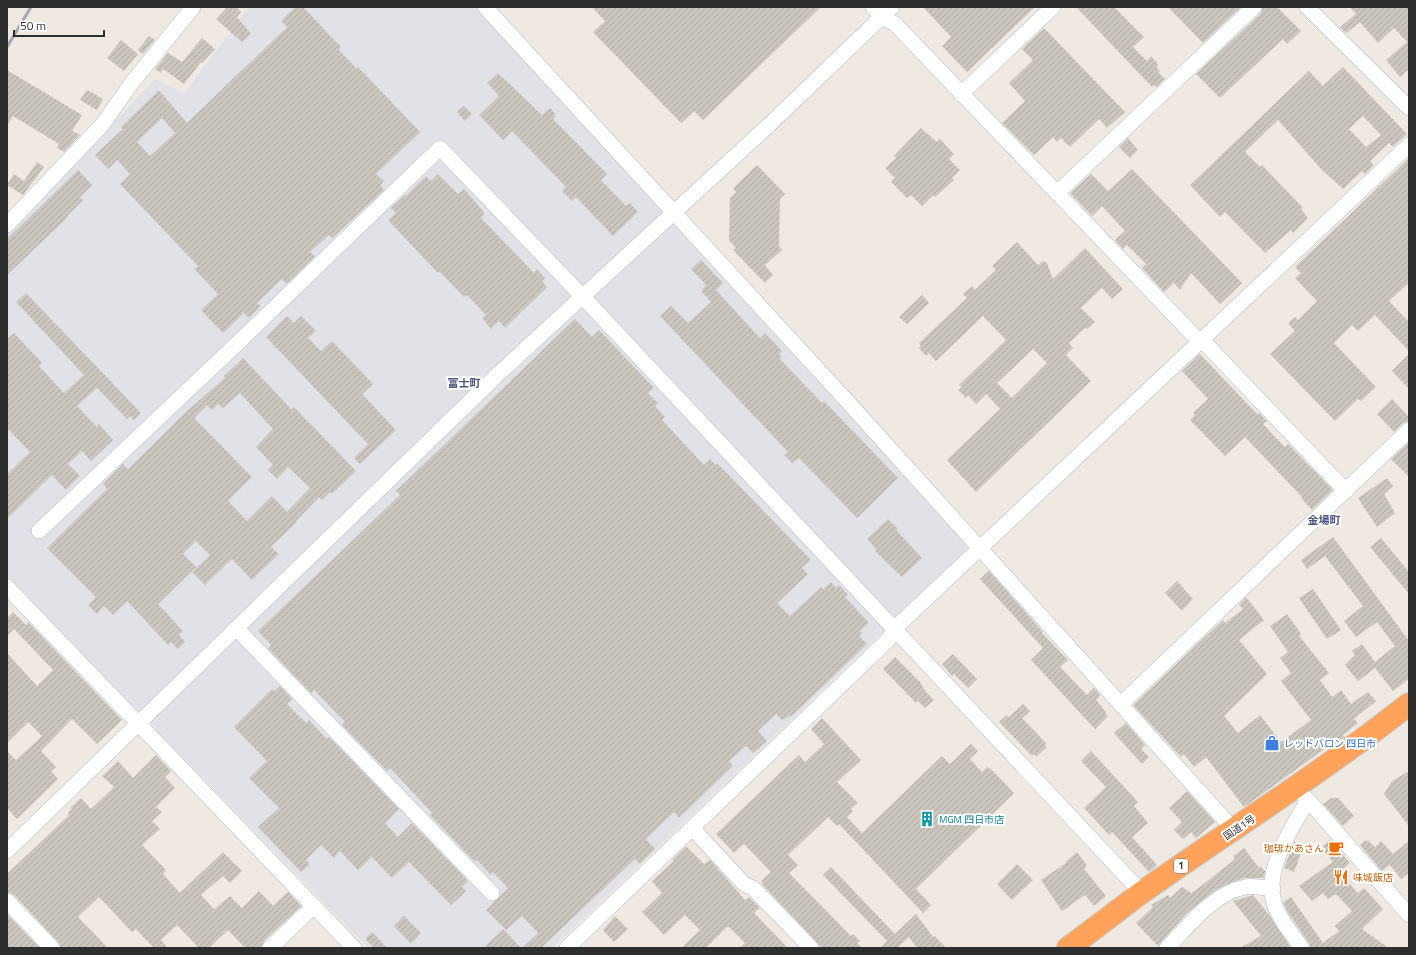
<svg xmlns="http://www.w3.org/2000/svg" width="1416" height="955" viewBox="0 0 1416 955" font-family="'Titillium Web','Noto Sans JP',sans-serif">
<defs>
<pattern id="building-hatch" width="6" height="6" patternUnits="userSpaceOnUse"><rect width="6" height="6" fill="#cbc7bf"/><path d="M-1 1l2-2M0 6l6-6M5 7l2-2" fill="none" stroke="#afaba4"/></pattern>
</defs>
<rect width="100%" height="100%" fill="#efe9e1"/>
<!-- industrial -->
<path fill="#e3e1e8" d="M249 7H476L970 549 552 948H368L7 576V234L155 79 184 93Z"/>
<!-- building -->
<path fill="url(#building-hatch)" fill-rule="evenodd" d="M227 7H236L241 12 237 17 251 34 242 42 216 19Z
M295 7H303L341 47 339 50 357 69 358 67 420 132 376 174 384 181 380 185 384 190 332 238 329 235 310 252 315 256 286 284 282 279 257 303 261 306 249 318 244 313 223 333 201 310 218 294 194 269 198 266 120 184 130 174 117 160 108 169 95 155 123 129 121 127 159 90 187 123 287 27 281 21ZM162 118 175 133 150 156 137 142Z
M592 7H821L703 120 694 111 681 123 593 32 605 21Z
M923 7H1035L967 72 942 46 951 37Z
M1076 7H1114L1144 37 1133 47 1147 61 1151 56 1158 64 1157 68 1160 71 1158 72 1165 79 1156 87 1154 85 1152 87Z
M1168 7H1241L1203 43Z
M1263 7H1277L1301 31 1287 44 1283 39 1220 98 1196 74 1260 14Z
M1350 7H1409V69L1400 77 1386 60 1407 42 1394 28 1378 43 1360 22 1346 33 1340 27 1356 14Z
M1044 28 1125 112 1107 128 1099 119 1070 147 1061 138 1057 142 1053 137 1034 155 1002 123 1025 101 1009 83 1033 60 1022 49Z
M149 36 155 40 143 54 138 50Z
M202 38 215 49 202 63 201 62 184 84 163 69 161 73 155 69 168 53 182 62Z
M121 40 138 54 124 71 107 58Z
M1343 67 1407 134 1393 147 1389 143 1370 161 1374 165 1365 174 1362 171 1343 189 1322 170 1278 120 1245 152 1260 167 1262 165 1303 208 1301 209 1308 218 1293 233 1291 230 1265 253 1225 212 1220 217 1190 185 1309 71 1323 86ZM1363 116 1381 135 1366 147 1349 129Z
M7 70 82 115 72 131 80 135 64 152 57 148 59 144 13 116 7 126Z
M498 73 542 115 550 108 556 115 553 119 607 174 601 180 626 206 630 203 638 212 613 236 576 197 572 201 562 191 566 187 512 131 503 140 479 115 499 96 487 83Z
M87 90 103 99 97 110 80 100Z
M464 106 472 114 465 121 457 112Z
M921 128 937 142 940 139 954 154 949 159 960 170 952 178 954 180 935 197 933 195 922 206 911 195 907 198 891 182 895 178 885 168 896 158 894 156Z
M1128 138 1138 150 1130 158 1119 147Z
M1409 158V283L1389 301 1409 322V351L1375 315 1358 331 1352 325 1334 343 1376 387 1361 401 1358 399 1335 421 1270 354 1295 331 1288 323 1295 317 1298 320 1317 301 1295 278 1301 273 1295 267Z
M37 162 44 167 23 195 7 185 14 174 24 181Z
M757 165 785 194 780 199 779 246 782 250 765 265 773 275 765 283 733 250 736 248 729 240 730 198 736 192 733 188Z
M1132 169 1242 283 1220 304 1191 273 1180 290 1174 283 1164 292 1142 268 1146 264 1127 245 1123 249 1115 240 1125 231 1102 206 1092 216 1070 193 1091 174 1108 191Z
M78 170 92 185 80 197 83 200 67 216 68 217 7 275V239Z
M438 174 458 194 464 189 483 211 484 215 481 218 534 273 537 269 545 278 542 281 547 287 505 328 499 321 491 329 482 318 486 315 467 295 464 297 440 272 438 273 388 220 396 213 391 208 405 195 406 196 426 176 431 181Z
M1017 242 1038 265 1043 261 1047 263 1053 279 1085 248 1123 289 1112 299 1102 288 1081 308 1095 322 1087 329 1085 328 1069 343 1073 348 1066 355 1091 381 976 492 947 460 1000 409 986 394 976 404 968 395 966 398 958 390 962 387 959 385 1006 340 983 316 936 361 929 353 926 356 919 348 921 346 919 343 967 298 963 294 972 286 975 290 996 270 992 266ZM1033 349 1047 363 1012 398 997 383Z
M701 260 723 283 716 290 760 338 765 333 782 351 779 354 782 357 780 359 822 403 824 401 898 478 857 518 799 458 792 463 784 455 788 452 660 316 671 306 688 323 711 302 701 291 706 285 691 269Z
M26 293 141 413 134 420 130 416 127 419 97 388 77 406 97 427 99 424 113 440 91 461 82 451 68 464 80 476 66 490 52 475 7 519V474L30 452 7 428V339L14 333 42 363 39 366 64 393 84 375 16 302Z
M922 295 929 303 907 324 899 317Z
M287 316 294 323 301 316 316 331 308 338 321 351 332 341 373 384 362 394 396 430 360 464 354 458 368 444 266 337Z
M575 319 592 337 599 330 654 388 648 393 658 403 655 406 665 417 662 420 704 465 710 459 716 465 718 464 811 560 802 568 808 574 777 603 790 616 821 587 823 589 831 582 836 588 839 585 848 595 845 597 869 623 860 631 862 633 859 636 867 644 794 714 782 720 776 714 758 731 767 741 753 753 746 746 729 761 733 766 679 818 674 812 646 839 655 849 640 864 635 859 541 948H522L538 933 522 916 506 930 486 910 508 888 493 872 491 875 477 860 475 862 430 815 432 813 390 768 387 771 342 725 345 722 314 690 311 693 268 648 271 645 258 631 400 495 396 491Z
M1200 354 1258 415 1259 413 1267 421 1263 424 1278 440 1285 447 1288 444 1333 490 1312 510 1301 498 1302 497 1245 437 1225 456 1190 420 1195 415 1193 413 1208 399 1182 371Z
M1409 354V389L1392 371Z
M243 358 292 410 294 407 356 471 332 494 330 492 322 500 319 497 296 521 297 522 271 547 279 554 252 580 232 559 205 585 192 572 210 555 196 541 183 554 196 567 158 604 183 631 179 635 185 642 178 649 171 642 168 645 127 601 113 615 104 606 97 614 88 605 96 597 47 548 107 489 103 484 123 464 128 469 187 411 225 378 224 376ZM240 393 273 429 256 447 273 465 268 470 277 479 288 467 310 488 287 512 272 496 247 521 228 501 252 477 194 418 207 405 212 410 218 404 223 408Z
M1392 399 1409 417V421L1403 423 1394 432 1377 414Z
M1409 442V477L1391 459Z
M1387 478 1393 486 1384 494 1395 513 1377 527 1358 498Z
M888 519 898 529 896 530 922 558 902 577 875 551 877 550 867 539Z
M1333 537 1409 641V679L1393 691 1375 668 1358 681 1345 665 1355 655 1352 651 1362 644 1375 662 1395 646 1377 622 1356 637 1344 621 1363 606 1325 556 1307 569 1301 560Z
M1381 538 1409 572V594L1370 547Z
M989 571 1043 632 1042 633 1068 660 1060 667 1087 695 1094 688 1100 695 1096 700 1106 712 1105 713 1108 716 1095 729 1031 660 1043 648 980 579Z
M1177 581 1193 599 1182 611 1165 593Z
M1313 589 1341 630 1327 639 1299 598Z
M1246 597 1264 620 1239 640 1267 674 1224 716 1238 733 1260 715 1281 742 1311 720 1281 681 1291 673 1280 658 1288 652 1270 626 1287 614 1301 634 1299 636 1329 673 1320 680 1332 697 1341 690 1351 704 1368 692 1376 701 1354 719 1358 723 1343 735 1345 737 1331 747 1330 745 1244 807 1206 757 1194 767 1184 754 1181 757 1133 705 1223 620 1225 623 1243 609 1239 604Z
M13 612 26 625 28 622 122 720 97 744 72 719 41 751 56 767 51 771 58 779 17 819 7 808V751L16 760 42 736 28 722 7 743V653L37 686 53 670 14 629 7 636V618Z
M953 654 977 679 968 688 954 674 952 676 942 664Z
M895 657 920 682 926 692 934 700 925 708 918 701 916 703 883 669Z
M280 686 292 699 287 704 306 723 309 720 327 739 329 737 399 809 385 823 398 837 412 823 468 881 462 887 466 891 451 905 409 862 392 878 372 857 358 870 340 851 334 858 321 845 306 860 310 864 301 872 258 827 279 808 249 778 267 761 234 727 272 689 275 691Z
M1023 704 1030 711 1022 718 1046 743 1045 745 1047 747 1036 757 1034 754 1032 756 999 722 1007 715 1009 717Z
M822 718 861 760 837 782 858 803 851 809 853 811 847 817 862 833 942 756 950 764 971 744 978 751 970 759 982 772 987 767 989 769 990 768 1014 793 916 889 931 905 923 913 839 824 837 826 828 817 788 855 798 865 789 873 851 936 853 934 860 941 857 943 862 948H822L762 884 763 883 761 881 771 872 744 844 734 853 716 834 799 755 805 762 824 744 811 729Z
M1126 723 1145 745 1141 749 1149 757 1142 764 1114 733Z
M1091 751 1138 802 1134 806 1148 823 1132 837 1157 865 1149 872 1112 832 1109 835 1084 808 1106 787 1081 761Z
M156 755 171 771 165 777 175 788 156 807 162 812 152 821 160 829 142 845 166 870 163 874 180 893 223 852 242 871 230 883 223 876 201 895 214 909 230 896 242 908 259 891 273 906 288 892 301 906 264 941 261 948H245L228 930 209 948H199L177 925 161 940 168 948H154L136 929 132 932 99 897 78 917 108 948H61L58 942 14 895 7 892V874L69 815 68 813 72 809 70 808 81 798 91 809 114 787 102 776 118 761 133 778Z
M1409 771V826L1384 794 1392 781Z
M1187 791 1215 822 1196 838 1191 832 1183 839 1174 830 1182 822 1169 808Z
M1331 798H1338L1354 816 1343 826 1323 804Z
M1330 840 1350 863 1341 871 1347 877 1345 879 1358 893 1364 888 1383 909 1362 929 1389 948H1311L1309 943 1287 911 1283 902 1291 897 1323 943 1339 931 1335 926 1352 911 1336 894 1328 899 1323 893 1312 901 1299 886 1333 862 1321 848Z
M1365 840 1367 842 1368 840 1375 847 1381 841 1393 854 1409 841V873L1401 879 1390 865 1382 871 1360 845Z
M1294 842 1304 846 1294 872 1284 868Z
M686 846 704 864 710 860 745 900 749 897 760 908 754 913 788 948H739L745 943 728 926 706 948H681L700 930 685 915 664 935 642 912 662 893 652 881 674 861 672 860Z
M1244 848 1259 868 1260 866 1265 871 1264 878H1243L1217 889 1186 914 1158 946 1136 923 1153 907 1151 905 1168 895 1170 898 1182 887 1191 893 1200 887 1235 859 1233 856Z
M1077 852 1086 864V867L1084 869 1106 896 1094 906 1085 895 1062 911 1041 880 1066 863 1065 862Z
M1017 864 1033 880 1012 900 997 884Z
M831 867 895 934 916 914 933 937 935 936 946 948H917L909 937 897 948H880L887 941 823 875Z
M1253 895 1270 916 1291 948H1240L1261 936 1233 901Z
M7 914 40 948H7Z
M404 916 421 933 411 944 394 926Z
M615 916 628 929 614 942 603 930Z
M503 929 521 948H483L497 935Z
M372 932 387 948H374L365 939Z"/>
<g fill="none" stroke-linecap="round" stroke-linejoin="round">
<!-- minor casing -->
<g stroke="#b4b7c1" stroke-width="16">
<path id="minor" d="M485 7 847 401 1234 830
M873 7 882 17 895 24 1200 342
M1307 7 1409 108
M961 94 1053 7
M1057 193 1254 7
M7 225 102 125 131 84 193 7
M1202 340 1346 491
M39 531 243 338 440 148 582 296 1142 893
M7 587 354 948
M237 629 492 893
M1121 704 1409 430
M1296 788 1308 800C1292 828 1264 868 1274 903 1279 919 1293 935 1302 948
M1308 800 1409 915
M693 829 744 884 753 888 811 948
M7 851 496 376 769 125 892 7
M7 901 52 948
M270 948 314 906
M567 948 889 639 894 629 1409 145
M1167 948C1189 926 1212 894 1245 887 1253 885 1264 888 1273 889"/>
</g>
<!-- highway casing -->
<g stroke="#c9c9c9" stroke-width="24">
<path id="highway" d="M1068 948C1093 930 1117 911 1141 893 1230 830 1323 772 1409 704"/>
</g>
<!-- minor -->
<use href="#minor" stroke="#fff" stroke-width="15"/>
<!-- highway -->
<use href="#highway" stroke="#ffa35c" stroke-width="22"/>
<!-- rail -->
<path stroke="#a3a6b8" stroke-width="3" d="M7 47 31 7"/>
</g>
<!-- icons -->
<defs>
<g id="shop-bare" transform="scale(1.2)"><path d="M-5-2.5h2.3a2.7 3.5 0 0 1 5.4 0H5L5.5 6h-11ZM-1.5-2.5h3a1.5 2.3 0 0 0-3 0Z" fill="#3f7fe0" stroke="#fff" stroke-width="2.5" paint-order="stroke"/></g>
<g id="building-bare" transform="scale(1.2)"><path d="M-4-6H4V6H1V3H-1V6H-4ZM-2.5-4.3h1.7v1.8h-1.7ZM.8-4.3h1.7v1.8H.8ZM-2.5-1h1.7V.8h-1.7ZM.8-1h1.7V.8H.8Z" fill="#0f9aa8" stroke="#fff" stroke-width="2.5" paint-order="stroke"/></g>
<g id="cafe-bare" transform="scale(1.2)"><path d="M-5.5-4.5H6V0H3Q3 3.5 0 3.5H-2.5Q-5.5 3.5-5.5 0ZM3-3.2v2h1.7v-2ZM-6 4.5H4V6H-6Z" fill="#e8710a" stroke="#fff" stroke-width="2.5" paint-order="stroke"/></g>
<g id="restaurant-bare" transform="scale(1.2)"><path d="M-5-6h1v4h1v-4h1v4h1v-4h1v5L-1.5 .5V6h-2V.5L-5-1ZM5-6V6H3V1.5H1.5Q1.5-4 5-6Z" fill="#e8710a" stroke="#fff" stroke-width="2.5" paint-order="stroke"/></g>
</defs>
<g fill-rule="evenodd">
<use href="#shop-bare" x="1272" y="743"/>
<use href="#building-bare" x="927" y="819"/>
<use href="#cafe-bare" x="1336" y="848"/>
<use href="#restaurant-bare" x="1341" y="877"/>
</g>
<g text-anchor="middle" stroke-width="4" stroke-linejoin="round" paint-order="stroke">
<!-- shield labels -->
<rect fill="#fff" stroke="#6d6d6d" stroke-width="1" x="1174" y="859" width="14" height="14" rx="3"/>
<g font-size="9" font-weight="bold" fill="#2e2e2e">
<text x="1181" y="869">1</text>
</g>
<!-- shop labels -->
<g font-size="10" fill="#366cbe" stroke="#fff" text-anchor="start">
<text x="1284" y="747">レッドバロン 四日市</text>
</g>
<!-- culture labels -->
<g font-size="10" fill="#0d838f" stroke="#fff" text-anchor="start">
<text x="939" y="823">MGM 四日市店</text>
</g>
<!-- street labels -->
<g font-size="10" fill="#2e2e2e" stroke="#fff">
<text transform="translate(1239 827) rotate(-34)" y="4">国道1号</text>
</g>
<!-- food labels -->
<g font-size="10" fill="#c56008" stroke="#fff" text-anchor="end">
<text x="1324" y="852">珈琲かあさん</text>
<text x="1353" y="881" text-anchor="start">味城飯店</text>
</g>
<!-- neighbourhood labels -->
<g font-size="11" font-weight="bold" fill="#4d5680" stroke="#fff">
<text x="464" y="387">富士町</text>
<text x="1324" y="524">金場町</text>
</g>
</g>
<!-- border -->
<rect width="1416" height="955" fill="none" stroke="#2e2e2e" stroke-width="16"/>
<!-- scale -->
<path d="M14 30v6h90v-6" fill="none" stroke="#2e2e2e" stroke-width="2"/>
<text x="20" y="30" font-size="12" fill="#2e2e2e" stroke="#ffffff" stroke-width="3" paint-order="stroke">50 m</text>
</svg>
